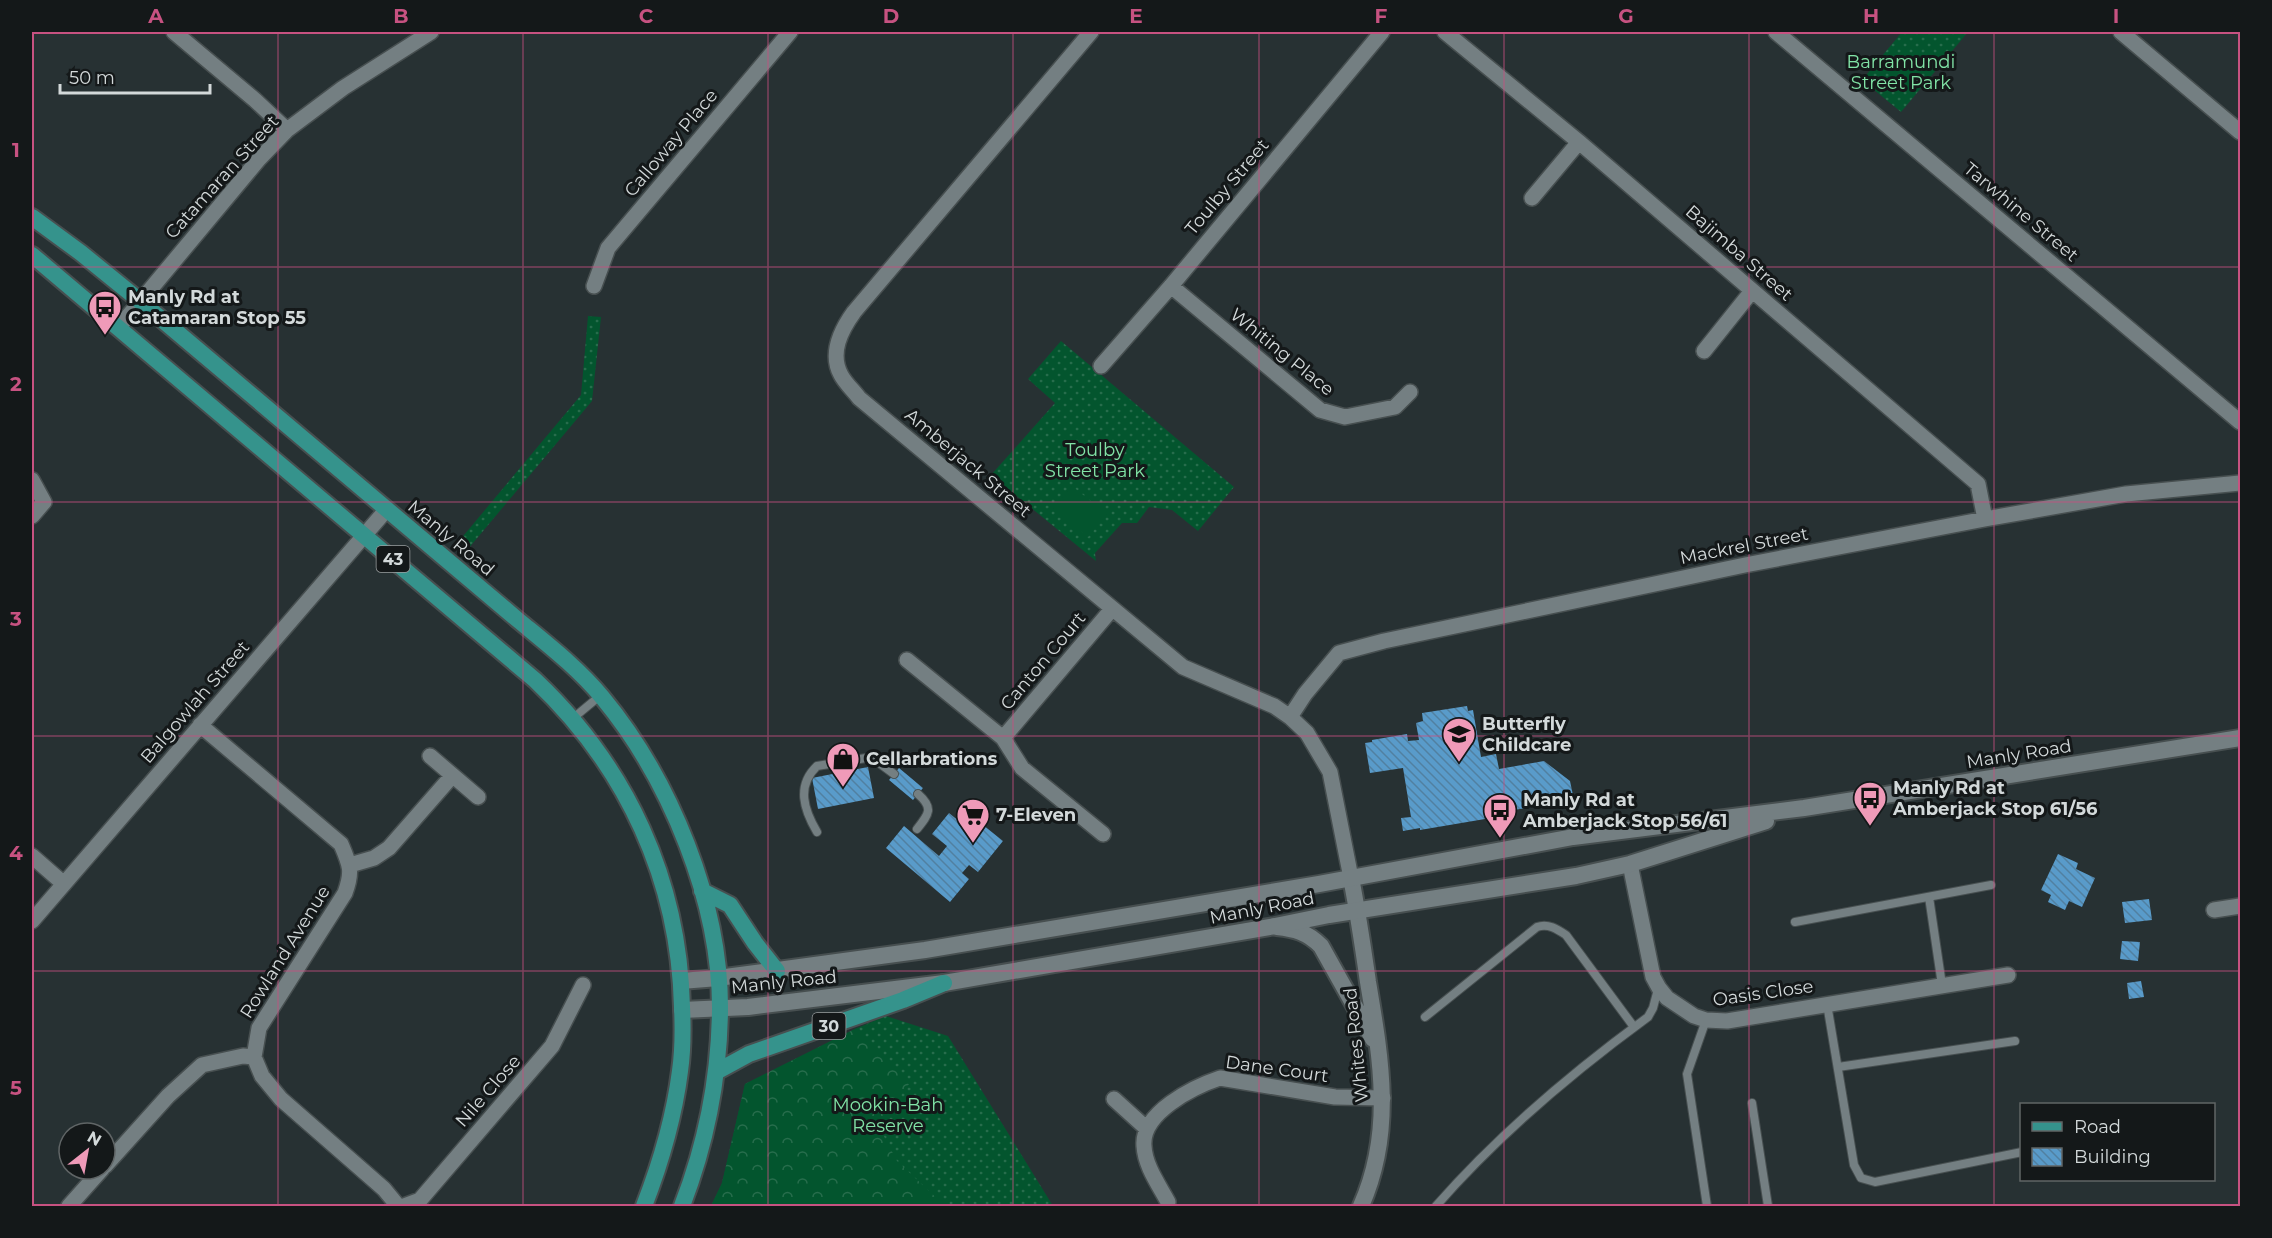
<svg xmlns="http://www.w3.org/2000/svg" width="2272" height="1238" viewBox="0 0 2272 1238" font-family="Montserrat,sans-serif">
<defs>
<pattern id="grass-dots" width="8" height="8" patternUnits="userSpaceOnUse" patternTransform="scale(1.5)"><rect width="8" height="8" fill="#03552e"/><path d="M2 2h.1M6 6h.1" fill="none" stroke="#276d4c" stroke-width="1.8" stroke-linecap="round"/></pattern>
<pattern id="forest-crowns" width="20" height="18" patternUnits="userSpaceOnUse" patternTransform="scale(1.5)"><rect width="20" height="18" fill="#03552e"/><path d="M2 6a3 3 0 1 1 6 0M12 15a3 3 0 1 1 6 0" fill="none" stroke="#276d4c"/></pattern>
<pattern id="building-back-hatch" width="6" height="6" patternUnits="userSpaceOnUse" patternTransform="scale(1.5)"><rect width="6" height="6" fill="#599bca"/><path d="M-1 5l2 2M0 0l6 6M5-1l2 2" fill="none" stroke="#5180a1"/></pattern>
</defs>
<rect width="100%" height="100%" fill="#273133"/>
<!-- grass -->
<path fill="url(#grass-dots)" d="M1902 32H1968L1901 112 1862 80Z
M588 316 601 317 592 401 468 549 459 541 581 395Z
M1061 341 1234 487 1198 531 1172 510 1149 507 1137 523H1122L1095 553 1096 561 991 475 1055 403 1028 379Z
M886 1016 948 1036 1053 1206H711L722 1183 745 1084 857 1028Z"/>
<!-- forest -->
<path fill="url(#forest-crowns)" d="M857 1028 909 1084 878 1125 897 1161 945 1206H711L722 1183 745 1084Z"/>
<!-- garden -->
<path fill="#03552e" d="M1072 486 1107 514 1088 537 1053 509Z"/>
<!-- building -->
<path fill="url(#building-back-hatch)" d="M1467 706 1468 711 1473 710 1481 757 1496 754 1499 769 1544 761 1570 781 1574 800 1484 815 1485 819 1420 830V828L1403 831 1401 818 1411 817 1403 768 1370 773 1365 743 1372 742V740L1407 734 1408 741 1419 740 1416 723 1423 721 1422 713Z
M868 767 874 798 818 809 812 778Z
M899 768 923 788 913 800 889 780Z
M949 813 971 831 978 821 1003 841 978 872 969 865 962 873 969 879 950 902 886 848 904 826 939 856 947 846 932 834Z
M2058 854 2078 863 2076 869 2095 878 2082 907 2069 901 2065 910 2048 902 2051 895 2041 890Z
M2149 899 2152 920 2125 923 2122 902Z
M2122 941 2140 942 2138 961 2120 959Z
M2141 981 2144 997 2129 999 2127 983Z"/>
<g fill="none" stroke-linecap="round" stroke-linejoin="round">
<!-- service casing -->
<g stroke="#474f50" stroke-width="10">
<path id="service" d="M572 719 601 695
M917 829C929 814 934 808 918 794
M817 832C804 810 796 786 817 766L866 758 875 760 894 774
M1929 897 1942 985
M1795 922 1991 885
M1827 1004 1854 1165 1861 1178 1875 1182 2022 1152
M1425 1017 1537 927C1548 923 1557 929 1566 935L1634 1027
M1706 1020 1687 1074 1707 1206
M1838 1067 2015 1041
M1752 1103 1768 1206
M1436 1206C1499 1134 1570 1074 1648 1017L1653 1008 1658 989"/>
</g>
<!-- minor casing -->
<g stroke="#474f50" stroke-width="18">
<path id="minor" d="M174 32 255 100 287 130
M1091 32 854 312C841 330 829 353 841 375 845 383 854 391 859 398L1183 667 1274 706 1290 717 1307 733 1330 772 1351 878
M1445 32 1579 142 1978 484 1985 519
M1776 32 2240 422
M2121 32 2240 132
M1532 198 1579 142
M594 286 608 248 790 32
M1171 286 1320 410 1345 417 1395 407 1410 392
M119 327 259 159 287 130 343 88 431 32
M1704 351 1752 291
M1101 366 1171 286 1382 32
M32 480 44 502 32 516
M907 660 1003 738 1022 768 1103 834
M1290 717 1305 694 1339 653 1384 641 1745 565 1985 519 2126 494 2240 483
M200 725 341 844C350 865 353 871 345 893L259 1028 254 1057 262 1076 281 1099 384 1189 398 1206
M1003 738 1112 609
M430 756 478 797
M32 856 64 884
M1630 864 1653 977 1659 988 1667 998 1694 1016 1706 1020 1727 1021 2008 975
M350 865 374 858 389 848 452 776
M2214 910 2240 906
M32 921 387 509
M1114 1099 1146 1128
M105 1166 168 1096 202 1065 243 1056 254 1057
M1168 1202C1159 1185 1145 1166 1144 1146 1141 1113 1193 1087 1220 1078L1335 1097 1383 1098
M69 1206 102 1169
M404 1206 420 1200 552 1046 583 985"/>
</g>
<!-- tertiary casing -->
<g stroke="#474f50" stroke-width="20">
<path id="tertiary" d="M1351 878C1358 913 1363 947 1368 982 1381 1059 1394 1132 1361 1206
M1277 927C1295 929 1307 932 1321 946L1373 1039"/>
</g>
<!-- secondary casing -->
<g stroke="#474f50" stroke-width="20">
<path id="secondary" d="M681 981 718 978 925 950 1319 884 1573 837 1804 808 2240 738
M682 1010 748 1007 944 983 1275 926 1329 915 1576 876 1630 864 1766 821"/>
</g>
<!-- primary casing -->
<g stroke="#474f50" stroke-width="20">
<path id="primary" d="M32 217 81 253 140 301 518 620C547 644 578 668 602 697 670 779 721 903 720 1011 719 1078 706 1144 682 1206
M32 255 535 680C627 767 679 880 682 1007 683 1028 683 1050 680 1071 674 1118 661 1162 644 1206
M702 891 730 905 755 943 777 971
M716 1072 749 1054 903 1000 944 983"/>
</g>
<!-- service -->
<use href="#service" stroke="#747f82" stroke-width="8"/>
<!-- minor -->
<use href="#minor" stroke="#747f82" stroke-width="15"/>
<!-- tertiary -->
<use href="#tertiary" stroke="#747f82" stroke-width="16"/>
<!-- secondary -->
<use href="#secondary" stroke="#747f82" stroke-width="16"/>
<!-- primary -->
<use href="#primary" stroke="#35938c" stroke-width="16"/>
</g>
<!-- grid -->
<path fill="none" stroke="#c75281" stroke-width="1.5" stroke-opacity="0.55" d="M278 32V1206M523 32V1206M768 32V1206M1013 32V1206M1259 32V1206M1504 32V1206M1749 32V1206M1994 32V1206M32 267H2240M32 502H2240M32 736H2240M32 971H2240"/>
<!-- icons -->
<defs>
<g id="bus-pin" transform="scale(1.725)"><path d="M0 17L-7.5 6A9.5 9.5 0 1 1 7.5 6Z" fill="#ef9ab8" stroke="#141819"/><path d="M-5-6H5V4H4V6H2V4H-2V6H-4V4H-5ZM-3.5-4V0h7V-4ZM-3.5 1.2v1.5H-2V1.2ZM2 1.2v1.5H3.5V1.2Z" fill="#111"/></g>
<g id="school-pin" transform="scale(1.725)"><path d="M0 17L-7.5 6A9.5 9.5 0 1 1 7.5 6Z" fill="#ef9ab8" stroke="#141819"/><path d="M0-5L7-2L0 1L-7-2ZM-4 1L0 2.5L4 1V4Q0 6-4 4Z" fill="#111"/></g>
<g id="shop-pin" transform="scale(1.725)"><path d="M0 17L-7.5 6A9.5 9.5 0 1 1 7.5 6Z" fill="#ef9ab8" stroke="#141819"/><path d="M-5-2.5h2.3a2.7 3.5 0 0 1 5.4 0H5L5.5 6h-11ZM-1.5-2.5h3a1.5 2.3 0 0 0-3 0Z" fill="#111"/></g>
<g id="supermarket-pin" transform="scale(1.725)"><path d="M0 17L-7.5 6A9.5 9.5 0 1 1 7.5 6Z" fill="#ef9ab8" stroke="#141819"/><path d="M-6-5.5h2.5l.6 2H6L4.5 2H-2.5L-4.4-4H-6ZM-1.5 3.2a1.3 1.3 0 1 0 .1 0ZM3 3.2a1.3 1.3 0 1 0 .1 0Z" fill="#111"/></g>
</defs>
<g fill-rule="evenodd">
<use href="#bus-pin" x="105" y="307"/>
<use href="#school-pin" x="1459" y="734"/>
<use href="#shop-pin" x="843" y="759"/>
<use href="#bus-pin" x="1870" y="798"/>
<use href="#bus-pin" x="1500" y="810"/>
<use href="#supermarket-pin" x="973" y="815"/>
</g>
<g text-anchor="middle" stroke-width="6" stroke-linejoin="round" paint-order="stroke">
<!-- shield labels -->
<g fill="#141819" stroke="#9a9fa0" stroke-width="1.5">
<rect x="376.5" y="546" width="33" height="26" rx="4.5"/>
<rect x="812.5" y="1013" width="33" height="26" rx="4.5"/>
</g>
<g font-size="16" font-weight="bold" fill="#d3d9da">
<text x="393" y="565">43</text>
<text x="829" y="1032">30</text>
</g>
<!-- park labels -->
<g font-size="18" fill="#81e3a6" stroke="#141819">
<text x="1901" y="68">Barramundi<tspan x="1901" dy="21">Street Park</tspan></text>
<text x="1095" y="456">Toulby<tspan x="1095" dy="21">Street Park</tspan></text>
<text x="888" y="1111">Mookin-Bah<tspan x="888" dy="21">Reserve</tspan></text>
</g>
<!-- street labels -->
<g font-size="18" fill="#d3d9da" stroke="#141819">
<text transform="translate(671 143) rotate(-50)" y="6">Calloway Place</text>
<text transform="translate(222 177) rotate(-48)" y="6">Catamaran Street</text>
<text transform="translate(1227 187) rotate(-50)" y="6">Toulby Street</text>
<text transform="translate(2021 212) rotate(40)" y="6">Tarwhine Street</text>
<text transform="translate(1739 253) rotate(41)" y="6">Bajimba Street</text>
<text transform="translate(1282 352) rotate(39)" y="6">Whiting Place</text>
<text transform="translate(968 463) rotate(40)" y="6">Amberjack Street</text>
<text transform="translate(451 538) rotate(40)" y="6">Manly Road</text>
<text transform="translate(1744 546) rotate(-11)" y="6">Mackrel Street</text>
<text transform="translate(1043 661) rotate(-50)" y="6">Canton Court</text>
<text transform="translate(195 702) rotate(-49)" y="6">Balgowlah Street</text>
<text transform="translate(2019 754) rotate(-9)" y="6">Manly Road</text>
<text transform="translate(1262 908) rotate(-11)" y="6">Manly Road</text>
<text transform="translate(285 952) rotate(-58)" y="6">Rowland Avenue</text>
<text transform="translate(784 982) rotate(-6)" y="6">Manly Road</text>
<text transform="translate(1763 993) rotate(-8)" y="6">Oasis Close</text>
<text transform="translate(1356 1045) rotate(-96)" y="6">Whites Road</text>
<text transform="translate(1277 1069) rotate(8)" y="6">Dane Court</text>
<text transform="translate(488 1091) rotate(-49)" y="6">Nile Close</text>
</g>
<!-- poi labels -->
<g font-size="18" font-weight="bold" fill="#d3d9da" stroke="#141819" text-anchor="start">
<text x="128" y="303">Manly Rd at<tspan x="128" dy="21">Catamaran Stop 55</tspan></text>
<text x="1482" y="730">Butterfly<tspan x="1482" dy="21">Childcare</tspan></text>
<text x="866" y="765">Cellarbrations</text>
<text x="1893" y="794">Manly Rd at<tspan x="1893" dy="21">Amberjack Stop 61/56</tspan></text>
<text x="1523" y="806">Manly Rd at<tspan x="1523" dy="21">Amberjack Stop 56/61</tspan></text>
<text x="996" y="821">7-Eleven</text>
</g>
</g>
<!-- border -->
<rect width="2272" height="1238" fill="none" stroke="#141819" stroke-width="66"/>
<!-- legend -->
<rect x="2020" y="1103" width="195" height="78" fill="#141819" stroke="#606566" stroke-width="1.5"/>
<rect x="2032" y="1122" width="30" height="9" fill="#35938c" stroke="#606566" stroke-width="1.5"/>
<text x="2074" y="1133" font-size="18" fill="#d3d9da">Road</text>
<rect x="2032" y="1148" width="30" height="18" fill="url(#building-back-hatch)" stroke="#606566" stroke-width="1.5"/>
<text x="2074" y="1163" font-size="18" fill="#d3d9da">Building</text>
<!-- north arrow -->
<g transform="translate(87 1151) rotate(31)"><circle r="28" fill="#141819" stroke="#606566" stroke-width="1.5"/>
<path d="M0-4.5L10 22L0 15L-10 22Z" fill="#ef9ab8"/>
<text y="-9" font-size="16" font-weight="bold" text-anchor="middle" fill="#d3d9da">N</text>
</g>
<!-- scale -->
<path d="M60 84v9h150v-9" fill="none" stroke="#d3d9da" stroke-width="3"/>
<text x="69" y="84" font-size="18" fill="#d3d9da" stroke="#141819" stroke-width="4.5" paint-order="stroke">50 m</text>
<rect x="33" y="33" width="2206" height="1172" fill="none" stroke="#c75281" stroke-width="2"/>
<g font-size="20" text-anchor="middle" font-weight="bold" fill="#c75281">
<text x="156" y="23">A</text>
<text x="401" y="23">B</text>
<text x="646" y="23">C</text>
<text x="891" y="23">D</text>
<text x="1136" y="23">E</text>
<text x="1381" y="23">F</text>
<text x="1626" y="23">G</text>
<text x="1871" y="23">H</text>
<text x="2116" y="23">I</text>
<text x="16" y="157">1</text>
<text x="16" y="391">2</text>
<text x="16" y="626">3</text>
<text x="16" y="860">4</text>
<text x="16" y="1095">5</text>
</g>
</svg>
